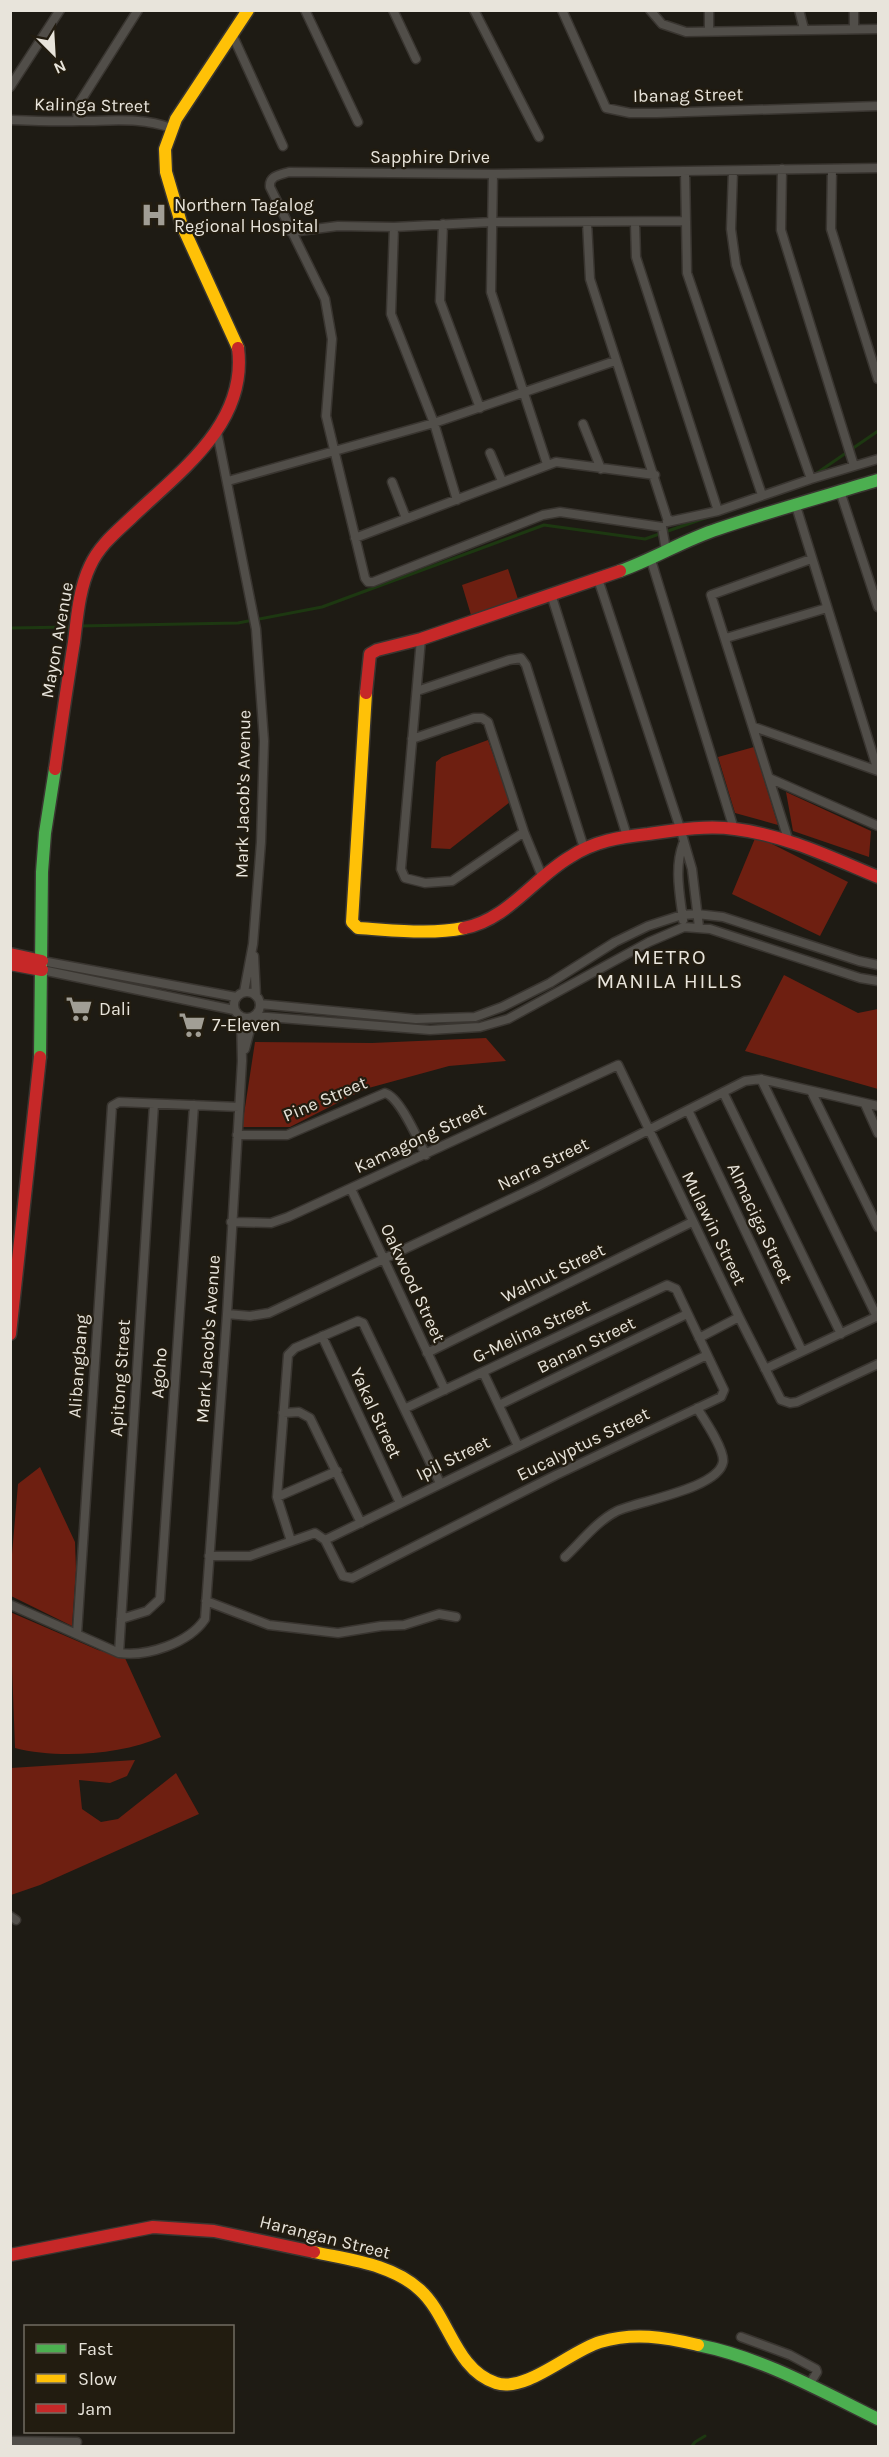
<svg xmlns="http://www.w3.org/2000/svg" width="889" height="2457" viewBox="0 0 889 2457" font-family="Karla,sans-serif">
<rect width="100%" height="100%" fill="#1e1b14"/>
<!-- green -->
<path fill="#6e1f11" d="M508 569 518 599 471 615 462 585Z
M488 740 510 802 450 849 431 848 436 762 442 757Z
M754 747 778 825 735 813 718 757Z
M786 792 871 831 869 857 793 831Z
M756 836 848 882 820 936 732 894Z
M784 975 858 1013 878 1009V1089L745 1051Z
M486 1038 506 1061 449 1066 365 1089 290 1127H242L255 1042 372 1043Z
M40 1467 75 1542 76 1570 72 1626 11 1596V1566L18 1484Z
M10 1612 98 1650 125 1658 161 1737C121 1755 57 1759 15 1748Z
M135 1760 127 1776 110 1783 79 1780 82 1809 101 1822 118 1819 176 1773 199 1814 40 1885 11 1895V1768Z"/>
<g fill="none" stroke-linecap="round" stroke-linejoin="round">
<!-- stream -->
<path stroke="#1d3811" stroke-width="3" d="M814 475 878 431
M78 626 238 623 322 607 544 525 645 539 708 517
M10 628 72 627
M692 2446 695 2442 705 2436"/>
<!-- street casing -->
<g stroke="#393530" stroke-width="11">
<path id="street" d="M305 10 358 122
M393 10 416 59
M474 10 539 137
M562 10 606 108 630 113H657L878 106
M650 10 662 24 686 32 878 29
M799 10 804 29
M854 10V29
M709 31V10
M232 34 283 146
M10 87 60 10
M10 120C34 121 57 122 80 121 112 121 141 117 171 128
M77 121 78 105 138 10
M782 169 781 230 854 466
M832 169 831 229 878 379
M685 171 687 273 762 495
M733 171 731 229 736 265 811 479
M493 174 491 292 547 464
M587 222 590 279 667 518 670 520
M635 223 636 257 718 511
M443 224 440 301 480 408
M394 227 391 314 434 423 457 500
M291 232 338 226 394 227 492 222 686 221
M583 424 601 469
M217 432 256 629 264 741 261 842 253 944 244 992
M490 453 502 481
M228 481 434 423 615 361
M392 482 406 518
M840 491 878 607
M796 506 878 771
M667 522 718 511 811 479 878 459
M355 538 556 462 655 475
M666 550 662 527 560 512 543 515 373 582H368L365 578 326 416 332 339 325 299 270 187C269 176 279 175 289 172L493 174 878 168
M651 560 734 829
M598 579 681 831 692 869 699 927
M551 594 627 836
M726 638 827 608
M421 639 401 869 405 878 425 883 452 881 524 832
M417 691 509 660 521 658 526 665 584 848
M754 727 878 771
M412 739 474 718H482L488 722 524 832 542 876
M769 778 878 826
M789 842 711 595 811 559
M683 920C680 895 674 868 683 844
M254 956 256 996
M42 961 236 997
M42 970 234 1010
M234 1005a13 13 0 1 1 26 0a13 13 0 1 1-26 0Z
M260 1004 416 1019 475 1017 502 1007 550 983 615 942 648 926 682 915 697 914 723 917 859 961 878 965
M255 1016 430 1030 480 1027 508 1019 649 942 684 927 710 929 860 978 878 981
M245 1049 253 1018
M761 1079 877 1317
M811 1091 878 1227
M723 1092 841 1334
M865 1104 878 1133
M688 1110 802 1351
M237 1135H287L385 1093C400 1097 418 1140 426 1155
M351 1189 445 1390
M231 1222 271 1223 288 1217 618 1065 739 1317 781 1400 790 1403 797 1402 878 1364
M227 1314 250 1316 269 1313 536 1187 745 1081 761 1079 878 1106
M322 1336 400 1503
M699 1338 739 1317
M427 1353 692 1222
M765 1369 878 1316
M483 1372 518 1446
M499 1405 687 1314
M283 1413 299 1412 310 1418 361 1523
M277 1497 337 1471
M325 1540 343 1576 352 1578 556 1475 721 1397 724 1390 676 1289 667 1285 406 1408
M291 1541 277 1497 288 1355 295 1348 358 1321 363 1323 440 1483
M209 1556H250L315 1533 325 1540 707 1355
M565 1557C581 1542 597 1521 617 1511 638 1501 718 1489 723 1462 725 1450 704 1419 697 1408
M206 1601 269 1625 338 1633 381 1626 404 1625 439 1614 456 1617
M11 1605 119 1653C147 1657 189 1643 205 1619L227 1314 242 1061 241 1018
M121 1619 147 1611 160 1599 194 1105
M77 1634 112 1106 119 1102 239 1107
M119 1653 154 1104
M10 1916 16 1920
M741 2337 790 2355 816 2369 817 2372 809 2385
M10 2441 77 2442"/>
</g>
<!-- fast casing -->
<g stroke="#393530" stroke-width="15">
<path id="fast" d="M620 571C654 559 684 540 718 529 771 511 825 496 878 480
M40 1057 42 872 45 833 55 769
M698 2345C763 2358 819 2390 878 2419"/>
</g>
<!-- slow casing -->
<g stroke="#393530" stroke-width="15">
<path id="slow" d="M238 348 181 223 166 172 165 149 176 119 248 10
M366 693 352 922 358 928C393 930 430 935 464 928
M314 2252C350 2260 392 2264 420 2290 449 2316 455 2370 496 2383 526 2393 570 2351 600 2342 634 2332 664 2337 698 2345"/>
</g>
<!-- jam casing -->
<g stroke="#393530" stroke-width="15">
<path id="jam" d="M366 693 370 654 377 650 421 639 620 571
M55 769C61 727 67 685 74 642 77 618 79 589 90 566 99 546 115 533 131 518 179 472 248 424 238 348
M464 928C507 920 534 878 570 857 594 841 620 837 648 834 676 830 707 825 735 829 785 835 832 858 878 877
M10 954 42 961
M10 964 42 970
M10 1334 40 1057
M10 2255 153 2227 214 2231 314 2252"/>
</g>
<!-- street -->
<use href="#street" stroke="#514e49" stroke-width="8"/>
<!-- fast -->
<use href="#fast" stroke="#4caf50" stroke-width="12"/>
<!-- slow -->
<use href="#slow" stroke="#ffc107" stroke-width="12"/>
<!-- jam -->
<use href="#jam" stroke="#c62828" stroke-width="12"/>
</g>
<!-- icons -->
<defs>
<g id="hospital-bare" transform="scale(2.07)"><path d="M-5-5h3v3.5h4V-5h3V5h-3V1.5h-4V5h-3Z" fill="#a19e95" stroke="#221c10" stroke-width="2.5" paint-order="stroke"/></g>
<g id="supermarket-bare" transform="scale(2.07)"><path d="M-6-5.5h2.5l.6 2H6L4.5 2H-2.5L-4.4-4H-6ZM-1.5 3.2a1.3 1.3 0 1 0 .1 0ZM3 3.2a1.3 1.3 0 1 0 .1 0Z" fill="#a19e95" stroke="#221c10" stroke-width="2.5" paint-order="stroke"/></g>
</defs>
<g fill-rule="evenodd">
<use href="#hospital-bare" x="154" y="215"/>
<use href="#supermarket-bare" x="79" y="1009"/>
<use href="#supermarket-bare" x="192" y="1025"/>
</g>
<g text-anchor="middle" stroke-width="4.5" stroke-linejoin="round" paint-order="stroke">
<!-- street labels -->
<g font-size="18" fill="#e8e4db" stroke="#221c10">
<text transform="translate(688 95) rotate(-1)" y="6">Ibanag Street</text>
<text transform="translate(92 105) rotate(1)" y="6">Kalinga Street</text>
<text x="430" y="163">Sapphire Drive</text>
<text transform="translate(57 640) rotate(-80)" y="6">Mayon Avenue</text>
<text transform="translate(243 794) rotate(-89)" y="6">Mark Jacob's Avenue</text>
<text transform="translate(325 1099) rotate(-23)" y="6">Pine Street</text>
<text transform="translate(420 1138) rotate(-25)" y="6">Kamagong Street</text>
<text transform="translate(543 1164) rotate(-26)" y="6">Narra Street</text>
<text transform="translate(760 1223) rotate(65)" y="6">Almaciga Street</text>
<text transform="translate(714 1228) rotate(64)" y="6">Mulawin Street</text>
<text transform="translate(553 1273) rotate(-26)" y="6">Walnut Street</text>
<text transform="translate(413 1283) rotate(65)" y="6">Oakwood Street</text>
<text transform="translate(531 1331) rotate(-25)" y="6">G-Melina Street</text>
<text transform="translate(208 1339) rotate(-86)" y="6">Mark Jacob's Avenue</text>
<text transform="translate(586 1345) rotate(-26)" y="6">Banan Street</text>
<text transform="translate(78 1366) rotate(-86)" y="6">Alibangbang</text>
<text transform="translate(159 1373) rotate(-86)" y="6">Agoho</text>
<text transform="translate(120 1378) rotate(-86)" y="6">Apitong Street</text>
<text transform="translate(376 1413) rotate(65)" y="6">Yakal Street</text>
<text transform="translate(583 1444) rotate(-26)" y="6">Eucalyptus Street</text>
<text transform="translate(453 1458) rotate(-26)" y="6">Ipil Street</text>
<text transform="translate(325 2237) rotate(14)" y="6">Harangan Street</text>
</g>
<!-- poi labels -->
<g font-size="18" fill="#e8e4db" stroke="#221c10" text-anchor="start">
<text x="174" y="211">Northern Tagalog<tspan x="174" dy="21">Regional Hospital</tspan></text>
<text x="99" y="1015">Dali</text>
<text x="212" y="1031">7-Eleven</text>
</g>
<!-- quarter labels -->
<g font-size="21" letter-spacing="1.5" fill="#e8e4db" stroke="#221c10">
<text x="670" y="964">METRO<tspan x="670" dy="24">MANILA HILLS</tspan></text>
</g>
</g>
<!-- border -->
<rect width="889" height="2457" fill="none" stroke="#e8e4db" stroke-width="24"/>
<!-- legend -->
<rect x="24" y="2325" width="210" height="108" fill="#221c10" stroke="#716c61" stroke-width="1.5"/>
<rect x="36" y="2344" width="30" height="9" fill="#4caf50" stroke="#716c61" stroke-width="1.5"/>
<text x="78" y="2355" font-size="18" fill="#e8e4db">Fast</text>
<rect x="36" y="2374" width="30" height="9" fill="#ffc107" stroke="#716c61" stroke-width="1.5"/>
<text x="78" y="2385" font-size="18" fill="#e8e4db">Slow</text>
<rect x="36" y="2404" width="30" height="9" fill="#c62828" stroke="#716c61" stroke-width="1.5"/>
<text x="78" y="2415" font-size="18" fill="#e8e4db">Jam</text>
<!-- north arrow -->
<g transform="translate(54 54) rotate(156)" stroke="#221c10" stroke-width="4.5" paint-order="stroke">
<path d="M0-4.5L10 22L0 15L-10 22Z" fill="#e8e4db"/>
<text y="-9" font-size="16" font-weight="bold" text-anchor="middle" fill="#e8e4db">N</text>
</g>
</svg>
